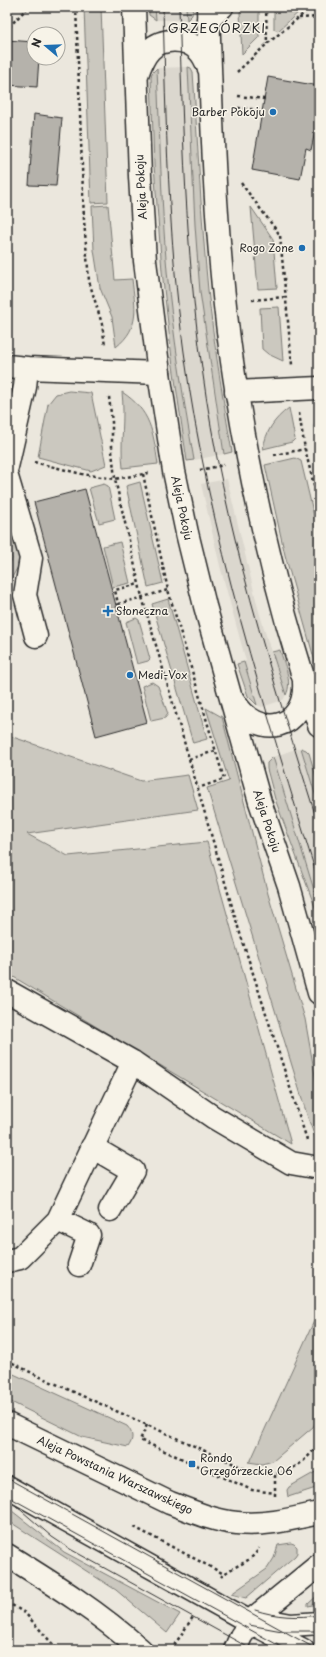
<svg xmlns="http://www.w3.org/2000/svg" width="326" height="1657" viewBox="0 0 326 1657" font-family="'Playpen Sans',sans-serif">
<rect width="100%" height="100%" fill="#ebe7dd"/>
<filter id="ink" filterUnits="userSpaceOnUse"><feTurbulence type="fractalNoise" baseFrequency=".025" numOctaves="2"/><feDisplacementMap in="SourceGraphic" scale="8" xChannelSelector="R" yChannelSelector="G"/><feConvolveMatrix kernelMatrix="1 2 1 2 8 2 1 2 1" color-interpolation-filters="sRGB"/></filter>
<g filter="url(#ink)">
<!-- built -->
<path fill="#dbd7ce" d="M155 7H186L187 20H156Z
M188 67 190 135 213 387 224 454 194 460 177 359 167 271 160 166 157 68Z
M319 420V458L312 426Z
M227 479 258 608 271 652H272L286 695 283 700 262 707 257 705 244 662 246 661 220 566 201 484Z
M298 748H301L319 807V906L273 757Z"/>
<!-- green -->
<path fill="#cbc8bf" stroke="#7b7a75" d="M84 7H101L108 202 91 203Z
M149 7H155L156 20 149 15Z
M186 7H193L192 15 187 20Z
M244 7H259V37L242 54 240 12Z
M274 7H301V10L278 31 274 29Z
M188 67 191 68 193 72C198 145 201 218 208 290 214 345 223 399 232 452L224 454 200 292 195 225Z
M157 68C160 136 161 203 167 271 173 334 183 397 194 460L187 461 172 359 162 271 154 165 151 77 152 73Z
M108 205 115 280 132 279C135 307 141 327 116 347L112 317 100 288 94 250 92 206Z
M251 207 273 239 277 288 258 289Z
M279 307 283 361 268 354 262 349 260 308Z
M69 391 91 393 106 465 91 471 38 457 48 404 56 394Z
M122 392C151 411 153 432 158 464L123 468C120 442 125 419 122 392Z
M289 408 295 439 292 442 263 449C266 431 274 419 289 408Z
M295 458 301 461 319 537V676L285 555 265 465Z
M140 482 163 583 148 587 126 486Z
M104 484 108 486 115 519 99 523 89 488Z
M7 512 20 557 19 565 7 586V569L12 559 7 539Z
M120 542 130 583 113 587 103 546Z
M168 599 207 739 193 743 152 604Z
M136 618 139 620 150 659 148 661 137 664 126 622Z
M280 650C284 664 293 681 286 695L272 652Z
M244 662 257 705 248 696 237 664Z
M152 682 158 686 168 714 165 718 151 721 142 686Z
M206 708 222 717 268 894 305 1019 319 1098V1148L308 1118 207 788 229 781Z
M7 735 141 781 188 775 198 810 27 834 68 856 207 842 291 1144 7 973Z
M301 748 306 750 309 753 319 787V807Z
M273 757 319 906V918L275 799 267 769V763Z
M319 1310V1413L318 1419 313 1427 273 1461 262 1464 248 1462 251 1460Z
M7 1371 127 1426C133 1433 134 1439 128 1447L82 1437 7 1400Z
M319 1470V1487L288 1497 287 1490 289 1487Z
M7 1507 64 1552 180 1614 167 1633 116 1590 7 1520Z
M291 1543 294 1544 297 1547V1553L295 1556 246 1598 231 1594 267 1569 274 1558 278 1545Z
M319 1594V1604L308 1606V1604Z"/>
<!-- building -->
<path fill="#b5b2ab" stroke="#2b2b2b" d="M7 40 34 42V58H39L37 87 7 85Z
M268 77 319 86V112L311 150 306 148 300 179 252 170Z
M34 114 62 118 56 186 29 185Z
M85 489 147 722 96 736 34 502Z"/>
<g fill="none" stroke-linecap="round" stroke-linejoin="round">
<!-- minor casing -->
<g stroke="#2b2b2b" stroke-width="25">
<path id="minor" d="M208 20 222 7
M7 366 27 368 159 373
M236 392 319 388
M7 467 25 387 27 368
M7 477 31 558 25 595 36 636
M7 991 133 1062 213 1117 291 1163 319 1168
M92 1147 133 1171 110 1210
M58 1220 89 1235 79 1265
M7 1261 20 1258 58 1220 133 1062
M7 1487 250 1622 303 1650
M259 1619 291 1625 319 1623"/>
</g>
<!-- major casing -->
<g stroke="#2b2b2b" stroke-width="25">
<path id="major" d="M134 7 140 176 145 261 159 373 174 471 187 533 205 606 260 802 289 886 319 993
M208 7C212 136 216 267 237 394 255 506 282 618 319 725
M137 75C140 66 143 57 150 50 162 38 185 37 198 50 204 55 207 64 210 71
M234 701C257 741 307 730 304 682
M7 1424 170 1503C191 1511 214 1521 237 1523 264 1526 292 1519 319 1513
M7 1555C54 1584 100 1613 141 1650
M235 1650 241 1636 254 1618 319 1565"/>
</g>
<!-- path -->
<path stroke="#2b2b2b" stroke-width="2.5" stroke-dasharray="3 3" stroke-linecap="butt" d="M76 7 84 220 89 281 102 324 105 346
M266 7 267 44
M299 18 319 17
M9 27 28 7
M237 72 267 44 308 10V7
M238 96 265 99
M238 108 263 110
M241 183 280 235 292 365
M252 300 285 297
M109 397 112 422V451L115 479 142 597 238 927 307 1140
M299 413 305 449 319 506
M274 455 305 449
M34 462 82 474 115 479 149 473
M200 470 224 465
M143 474 168 590 224 779 198 788
M118 604 168 590
M116 605 118 604 115 590 139 584
M189 759 215 751
M7 1360 36 1375 252 1472C281 1479 304 1467 319 1442
M147 1425 140 1440 252 1490 275 1493
M275 1496V1475
M134 1527 224 1574
M221 1577C232 1565 251 1564 259 1548
M7 1602 25 1613 58 1650
M171 1650 193 1617"/>
<!-- minor -->
<use href="#minor" stroke="#f7f3e8" stroke-width="22"/>
<!-- major -->
<use href="#major" stroke="#f7f3e8" stroke-width="22"/>
<!-- tram -->
<path stroke="#2b2b2b" stroke-width="1" d="M163 7C166 122 168 238 184 352 209 536 265 707 319 883
M179 7C183 128 185 248 202 368 223 525 272 676 319 827
M7 1478 318 1650
M7 1496 287 1650
M15 1505 52 1537 70 1549 253 1650
M255 1610C276 1617 298 1618 319 1615
M249 1625 282 1631H319"/>
</g>
</g>
<!-- markers -->
<g fill="#1f6fb2" stroke="#f7f3e8" stroke-width="1.5">
<circle cx="273" cy="112" r="4"/>
<circle cx="302" cy="248" r="4"/>
<path d="M106 605h4v4h4v4h-4v4h-4v-4h-4v-4h4z"/>
<circle cx="130" cy="675" r="4"/>
<rect x="188" y="1460" width="8" height="8" rx="2"/>
</g>
<g text-anchor="middle" stroke-width="3" stroke-linejoin="round" paint-order="stroke">
<!-- poi labels -->
<g font-size="11" fill="#2b2b2b" stroke="#f7f3e8" text-anchor="start">
<text x="265" y="116" text-anchor="end">Barber Pokoju</text>
<text x="294" y="252" text-anchor="end">Rogo Zone</text>
<text x="116" y="615">Słoneczna</text>
<text x="138" y="679">Medi-Vox</text>
<text x="200" y="1462">Rondo<tspan x="200" dy="13">Grzegórzeckie 06</tspan></text>
</g>
<!-- street labels -->
<g font-size="11" fill="#2b2b2b" stroke="#f7f3e8">
<text transform="translate(141 187) rotate(-93)" y="4">Aleja Pokoju</text>
<text transform="translate(182 508) rotate(78)" y="4">Aleja Pokoju</text>
<text transform="translate(267 821) rotate(72)" y="4">Aleja Pokoju</text>
<text transform="translate(115 1475) rotate(25)" y="4">Aleja Powstania Warszawskiego</text>
</g>
<!-- quarter labels -->
<g font-size="13" letter-spacing="1" fill="#2b2b2b" stroke="#f7f3e8">
<text x="217" y="33">GRZEGÓRZKI</text>
</g>
</g>
<!-- margin -->
<rect width="326" height="1657" fill="none" stroke="#f7f3e8" stroke-width="24"/>
<rect x="12" y="12" width="302" height="1633" fill="none" stroke="#2b2b2b" stroke-width="1.5" filter="url(#ink)"/>
<!-- north arrow -->
<g transform="translate(46 46) rotate(289)"><circle r="19" fill="#f7f3e8" stroke="#a5a39c"/>
<path d="M0-3L7 15L0 10L-7 15Z" fill="#1f6fb2"/>
<text y="-6" font-size="11" font-weight="bold" text-anchor="middle" fill="#2b2b2b">N</text>
</g>
</svg>
